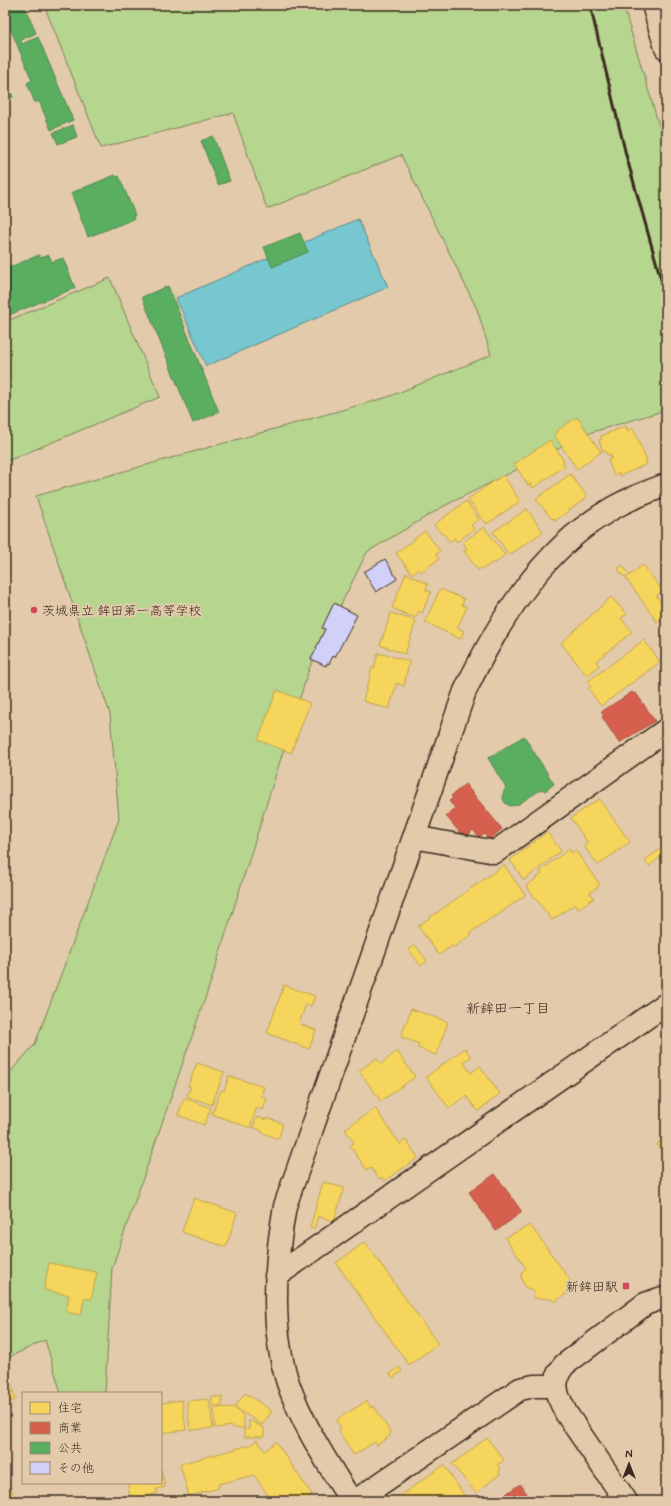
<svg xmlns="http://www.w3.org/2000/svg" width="671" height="1506" viewBox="0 0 671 1506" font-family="Mynerve,'Klee One',sans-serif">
<rect width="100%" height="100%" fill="#e2caab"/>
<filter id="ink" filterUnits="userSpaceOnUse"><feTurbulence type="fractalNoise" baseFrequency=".025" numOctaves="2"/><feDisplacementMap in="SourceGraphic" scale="8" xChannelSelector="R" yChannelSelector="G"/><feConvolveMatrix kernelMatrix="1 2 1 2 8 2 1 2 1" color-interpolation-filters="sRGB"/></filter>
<g filter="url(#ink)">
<!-- green -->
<path fill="#b6d58e" stroke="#788056" d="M44 5H623L666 149V410L592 432 444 506 367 552 309 669 210 984 112 1268 105 1393H61L45 1340 5 1359V1078L35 1044 119 819 110 714 36 496 388 397 491 355 477 309 401 155 267 209 233 113 101 148Z
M110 278 160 397 5 462V322Z"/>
<!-- water -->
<path fill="#76c7d0" stroke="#5e8889" d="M358 219 388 287 206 366 176 298Z"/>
<!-- homes -->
<path fill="#f6d55c" stroke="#bea249" d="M577 417 601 452 577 469 554 435 558 433 557 431Z
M626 426 628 431 633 428 647 461 645 462 647 464 620 476 619 473 614 475 608 460 612 458 610 454 607 455 606 451 603 452 599 440 602 439 601 436Z
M550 440 564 461 562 462 565 466 533 488 530 484 528 485 514 464Z
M570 474 586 495 585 496 586 498 555 521 554 518 552 519 536 499Z
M503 475 520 501 487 524 485 521 484 522 468 499Z
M466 501 479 519 471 525 474 529 457 542 454 538 450 542 444 534 443 535 434 525Z
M527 509 543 532 509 555 493 532Z
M484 527 505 555 495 563 493 562 483 569 481 568 478 570 464 551 467 549 463 542Z
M425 531 440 551 436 554 439 559 421 572 419 569 412 574 396 553Z
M622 565 628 573 624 577 618 569Z
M643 565 663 591 656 596 666 608V615L657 622 626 578Z
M406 573 428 584 426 590 431 592 422 613 419 611 415 618 392 608Z
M440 589 464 599 462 605 467 607 457 628 464 631 460 639 425 622Z
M611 597 627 614 621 618 632 632 596 661 599 666 587 676 561 643Z
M391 613 416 621 405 654 380 645Z
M644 640 660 662 601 706 588 688 591 686 587 682Z
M378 653 409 661 404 686 397 683 389 709 363 701 372 668 374 669Z
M277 690 310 703 291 753 258 740Z
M666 755V770L659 760Z
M599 799 630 842 598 865 584 846 588 843 571 818Z
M547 832 561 851 524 880 510 860Z
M662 848 666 853 649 866 645 860Z
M569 849 572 853 575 850 600 885 590 893 594 898 578 909 575 904 552 920 526 886 542 874 540 871Z
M504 865 525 895 495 917 494 916 470 933 471 935 454 947 452 946 439 955 418 926Z
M415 945 427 961 421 966 409 950Z
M284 985 315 996 311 1006 306 1004 299 1024 316 1030 309 1049 267 1033Z
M411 1009 448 1022 436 1055 418 1048 419 1044 401 1037Z
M465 1048 471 1057 463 1062 471 1073 480 1066 500 1094 478 1111 466 1096 449 1108 426 1077Z
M397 1051 415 1077 381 1101 359 1071 377 1058 381 1064Z
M197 1063 224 1072 212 1105 187 1096 191 1087 188 1086Z
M229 1076 264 1087 261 1096 267 1098 263 1110 257 1107 250 1128 212 1114 221 1090 224 1091Z
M184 1098 211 1108 204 1125 178 1115Z
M375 1108 400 1144 406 1140 418 1158 384 1181 382 1177 379 1179 371 1168 367 1170 350 1146 354 1143 345 1129Z
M257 1117 266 1120 267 1118 283 1124 278 1139 261 1132 262 1131 253 1127Z
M666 1138V1157L657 1144Z
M323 1182 344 1188 334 1221 318 1216 314 1229 310 1228Z
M194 1198 237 1213 226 1247 182 1232Z
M530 1225 573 1284 567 1288 570 1291 554 1302 552 1299 534 1298V1291L525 1287 521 1277 522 1272 526 1268 505 1238Z
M365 1242 438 1344 409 1365 336 1263Z
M49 1263 97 1272 91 1300 84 1298 81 1315 66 1312 69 1295 44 1290Z
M5 1366H6L10 1380H11L15 1400 5 1403Z
M399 1367 402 1371 393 1378 390 1374Z
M245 1393 272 1411 262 1425 235 1407Z
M212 1397H222V1406H212Z
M209 1399 213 1428 190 1430 187 1401Z
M182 1400 186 1430 161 1433V1403Z
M367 1401 371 1408 374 1406 391 1433 389 1435 390 1436 377 1445 375 1442 354 1455 338 1430 341 1428 336 1420Z
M233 1407 243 1415 244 1428H233V1426L215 1428 214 1408Z
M249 1420 264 1428V1437H244V1429H249Z
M487 1438 504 1460 497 1465 501 1470 498 1472 500 1474 476 1493 452 1464Z
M257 1440 265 1451 276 1442 312 1495 304 1501H272L254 1475 218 1484 219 1488 189 1496 180 1464 250 1445Z
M444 1465 468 1501H406L401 1495Z
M161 1469 165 1487 156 1489 158 1493 131 1500 127 1483H161Z
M5 1474 16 1501H5Z"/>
<!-- shops -->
<path fill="#d6604d" stroke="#a8503f" d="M632 692 634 694 636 693 655 721 619 743 602 717 604 716 601 712Z
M465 784 502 829 489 840 484 834 479 837 473 830 467 836 463 832 461 834 446 816 455 808 449 801 453 798 451 796Z
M495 1174 522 1212 496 1231 469 1192Z
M520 1484 532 1501H502L508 1496 506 1494Z"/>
<!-- public -->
<path fill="#5aae61" stroke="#51864d" d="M5 5H24L36 33 21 40 22 44 38 37 73 120 51 130 39 101 35 103 27 83 32 80 5 16Z
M5 79 13 97 5 100Z
M73 125 77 137 58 144 53 133Z
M213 136 230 181 218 185 201 141Z
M115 175 116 177 119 176 135 215 133 216 134 219 88 237 71 193Z
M300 233 308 252 272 267 264 247Z
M39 255 40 258 49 255 52 262 63 258 75 288 9 315 5 306V269Z
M168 286 219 412 193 423 142 297Z
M524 736 554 784 545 791 542 789 517 805 510 806 505 803 503 799V793L506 788 488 758Z"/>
<!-- building -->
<path fill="#d1d0f9" stroke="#3b2a1e" d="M385 559 397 579 376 592 364 572Z
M334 603 357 615 335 657 333 656 329 664 327 663 326 666 311 659 317 648H316L325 629 322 628Z"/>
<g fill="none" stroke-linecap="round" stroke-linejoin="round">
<!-- minor casing -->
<g stroke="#3b2a1e" stroke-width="25">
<path id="minor" d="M653 5 666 48
M414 837 495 852 666 730
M276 1276 666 1004
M351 1501C329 1465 302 1424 288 1383 270 1328 275 1262 285 1206L465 691C498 622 541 551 608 511 625 500 647 492 666 485
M355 1501 520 1389 534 1386H556
M626 1501 566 1413 558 1396 556 1386 558 1374 564 1365 645 1304 659 1299 666 1298"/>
</g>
<!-- minor -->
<use href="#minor" stroke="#e2caab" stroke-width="22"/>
<!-- rail -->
<path stroke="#3b2a1e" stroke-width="3" d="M590 5 626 155 666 297"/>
</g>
</g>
<!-- markers -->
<g fill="#d1495b" stroke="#e2caab" stroke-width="1.5">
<circle cx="34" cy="610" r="4"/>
<rect x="622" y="1282" width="8" height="8" rx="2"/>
</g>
<g text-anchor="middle" stroke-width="4" stroke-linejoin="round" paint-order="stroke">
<!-- poi labels -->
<g font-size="13" fill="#3b2a1e" stroke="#e2caab" text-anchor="start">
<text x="42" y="615">茨城県立 鉾田第一高等学校</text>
<text x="618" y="1291" text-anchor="end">新鉾田駅</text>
</g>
<!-- neighbourhood labels -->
<g font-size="14" fill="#3b2a1e" stroke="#e2caab">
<text x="508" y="1013">新鉾田一丁目</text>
</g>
</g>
<!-- margin -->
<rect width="671" height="1506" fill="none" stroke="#e2caab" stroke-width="20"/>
<rect x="10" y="10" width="651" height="1486" fill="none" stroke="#3b2a1e" stroke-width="1.5" filter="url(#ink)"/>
<!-- legend -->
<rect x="22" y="1392" width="140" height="92" fill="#e2caab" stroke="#9f8a73"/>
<rect x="30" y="1402" width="20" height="12" fill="#f6d55c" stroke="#9f8a73"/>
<text x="58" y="1412" font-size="12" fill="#3b2a1e">住宅</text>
<rect x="30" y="1422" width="20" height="12" fill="#d6604d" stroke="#9f8a73"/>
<text x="58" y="1432" font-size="12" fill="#3b2a1e">商業</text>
<rect x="30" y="1442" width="20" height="12" fill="#5aae61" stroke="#9f8a73"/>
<text x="58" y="1452" font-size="12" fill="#3b2a1e">公共</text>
<rect x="30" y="1462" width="20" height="12" fill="#d1d0f9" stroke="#9f8a73"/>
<text x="58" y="1472" font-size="12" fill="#3b2a1e">その他</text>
<!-- north arrow -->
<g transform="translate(629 1464)" stroke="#e2caab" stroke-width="3" paint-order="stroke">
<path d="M0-3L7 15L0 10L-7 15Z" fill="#3b2a1e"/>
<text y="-6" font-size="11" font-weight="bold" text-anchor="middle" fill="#3b2a1e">N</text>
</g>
</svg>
